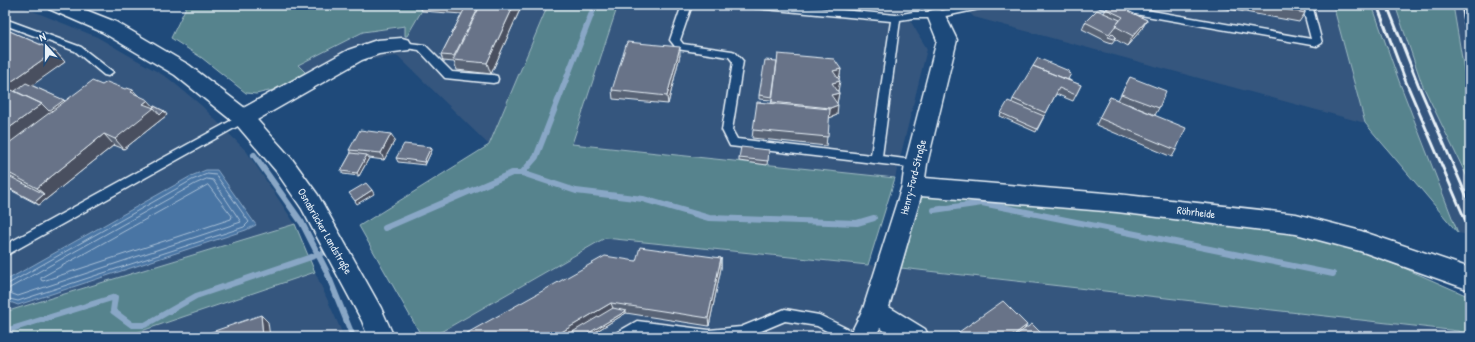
<svg xmlns="http://www.w3.org/2000/svg" width="1475" height="342" viewBox="0 0 1475 342" font-family="'Patrick Hand',sans-serif">
<rect width="100%" height="100%" fill="#1f4a7a"/>
<filter id="ink" filterUnits="userSpaceOnUse"><feTurbulence type="fractalNoise" baseFrequency=".025" numOctaves="2"/><feDisplacementMap in="SourceGraphic" scale="8" xChannelSelector="R" yChannelSelector="G"/><feConvolveMatrix kernelMatrix="1 2 1 2 8 2 1 2 1" color-interpolation-filters="sRGB"/></filter>
<g filter="url(#ink)">
<!-- built -->
<path fill="#35567e" d="M5 5H18L97 37 168 78 202 106 247 152 295 224 5 312Z
M425 5H548L489 145 398 56 361 61 317 86 298 65 363 32 406 26Z
M618 5H901L927 49 895 178 572 144Z
M962 5H1333L1365 123 974 17Z
M1372 5H1395L1422 84 1470 183V235L1458 233 1399 81Z
M1453 5H1470V106L1456 26Z
M605 238 901 268 1458 331 1470 337H432Z
M315 272 344 337H124Z"/>
<!-- green -->
<path fill="#56838d" stroke="#9fbac2" d="M187 5H425L407 36H405V26L363 32 298 65 306 73 273 90 256 94 246 93 202 58 171 38Z
M548 5H618L572 144 895 178 868 265 605 238 432 337H422L359 226 489 145Z
M1333 5H1372L1399 81 1458 233 1365 123Z
M1395 5H1453L1470 106V183L1422 84Z
M923 191 1307 231 1404 268 1470 297V337L1458 331 901 268Z
M295 224 315 272 124 337H5V312Z"/>
<!-- water -->
<path fill="#4975a4" stroke="#89a7c6" d="M206 170H217L256 225 246 230 18 305 5 300V281L191 176Z"/>
<g fill="none" stroke-linecap="round" stroke-linejoin="round">
<!-- shore -->
<path stroke="#a8bfd6" stroke-width="1" d="M207 179 213 180 241 222 18 296 7 292 8 289 195 184Z
M208 185 232 216 231 219 43 281 41 280V278Z
M5 284H8L192 180 207 174 216 175 249 222 244 227 18 301 5 298"/>
<!-- stream -->
<path stroke="#89a7c6" stroke-width="6" d="M254 155 302 223 326 270 353 337
M522 173 536 157 595 5
M934 210 982 203 1333 274
M385 228 512 173H522L576 191 643 199 709 218 857 223 874 218
M5 331 115 297 113 311 132 325H145L196 296 323 253"/>
<!-- service casing -->
<g stroke="#e8f1f8" stroke-width="3">
<path id="service" d="M682 5H692L680 40 683 44 732 51 735 52 743 61 732 130 737 139 871 155 891 21 755 8 750 5H788L896 15 913 12H936L969 5H989L984 8 936 18H913L900 20 882 156 920 161 921 164 920 167 916 168 730 146 722 130 733 62 729 57 677 49 670 40Z
M1096 5H1118L1311 39 1302 5H1312L1322 43 1317 46 1101 8Z
M5 19 81 47 113 72 108 76 104 75 75 51 5 25Z
M402 42 425 45 452 72 493 75 497 76 498 79 497 82 493 83 445 78 419 50 399 47 397 45 399 43Z
M243 114 247 115 248 118 247 121 5 256V245Z
M785 309 819 315 856 333 857 337H838L817 326 785 321 747 337H671L639 333 632 337H615L616 333 637 321 709 330 741 327Z"/>
</g>
<!-- minor casing -->
<g stroke="#e8f1f8" stroke-width="3">
<path id="minor" d="M936 9 943 11 957 40 927 164 925 178 1117 194 1296 214 1361 231 1470 268V290L1360 251 1296 234 1117 212 921 196 889 307 925 329 929 337H894L880 328 875 337H849L863 309 902 186 905 164 937 40 927 15 929 11Z
M402 38 409 40 412 45 409 50 379 54 362 60 250 124 243 126 236 124 233 118 236 112 348 50 377 40Z"/>
</g>
<!-- tertiary casing -->
<g stroke="#e8f1f8" stroke-width="3">
<path id="tertiary" d="M47 5H73L116 22 189 65 250 112 292 159 318 195 381 308 394 337H368L362 321 302 209 276 171 236 124 175 75 102 32 49 9Z"/>
</g>
<!-- service -->
<use href="#service" fill="#1f4a7a" fill-rule="evenodd"/>
<!-- minor -->
<use href="#minor" fill="#1f4a7a" fill-rule="evenodd"/>
<!-- tertiary -->
<use href="#tertiary" fill="#1f4a7a" fill-rule="evenodd"/>
<!-- rail -->
<path stroke="#e8f1f8" stroke-width="3" d="M1377 5 1406 82 1470 231
M1387 5 1418 84 1470 204
M1462 5 1470 53"/>
</g>
<!-- wall -->
<path fill="#596375" stroke="#e8f1f8" d="M419 5H522L491 74 457 70 454 62 443 61 441 55 462 14 422 11Z
M1207 5H1304L1305 13 1299 22Z
M1106 9 1129 12 1147 20 1141 30 1127 46 1115 39 1112 43 1106 41 1082 29 1085 22 1104 13Z
M5 29 55 51 65 62 31 85 65 101 102 85 136 94 154 106 164 111 167 115 124 149 114 145 39 205 5 187Z
M680 55 668 104 613 99 612 90Z
M841 69 839 79 838 91 839 93 837 103V115L829 118 826 146 752 138 753 130 771 104 772 100 759 99V95Z
M1068 73V79L1070 81 1081 85 1073 101 1056 94 1036 132 1000 116 1001 113 1012 102 1013 99Z
M1130 77 1159 108 1155 115 1128 104 1176 150 1172 157 1096 125 1110 97 1118 100Z
M395 140 384 160 369 158 359 176 343 174 341 171 351 153 349 150Z
M431 147 432 150 425 165 398 162 396 158Z
M769 150 767 165 739 161V158Z
M721 258V268L709 326 626 313 587 337 636 261Z
M1026 328 1045 337H956L959 332Z"/>
<!-- shaded-wall -->
<path fill="#49505f" stroke="#e8f1f8" d="M514 5H522L491 74 487 63Z
M1147 20 1141 30 1127 46 1133 36Z
M680 47V55L668 104 667 96Z
M55 51 65 62 17 96 5 87V86Z
M841 69 839 79 832 82 833 71Z
M840 81 838 91 831 94 832 83Z
M133 90 142 100 131 92Z
M839 93 837 103 830 105 831 95Z
M64 100 67 103 5 150V131L42 104Z
M148 100 157 110 164 111 167 115 124 149 115 139 143 104Z
M838 105 837 115 829 118 830 108Z
M104 134 114 145 39 205 35 202 44 194 37 188Z
M391 134 395 140 384 160 381 153Z
M431 147 432 150 425 165 424 162Z
M367 155 369 158 359 176 357 173Z
M372 190 374 194 357 204 355 201Z
M721 258V268L709 326 708 318Z
M611 303 614 311 570 337H553Z
M626 311V313L587 337H582Z
M261 315 268 322 270 337H263Z
M1027 325 1021 335 1018 337H1011Z"/>
<!-- building -->
<path fill="#687388" stroke="#e8f1f8" d="M473 5H514L487 63 453 60 480 6Z
M1114 5H1121L1131 8 1128 11 1147 20 1133 36 1115 26 1123 17 1106 9Z
M1262 5H1304L1305 13Z
M465 8 478 9 454 56 441 55Z
M1097 10 1120 20 1109 34 1085 22Z
M5 29 55 51 5 86Z
M1112 33 1116 37 1114 39 1108 37Z
M627 42 680 47 667 96 612 90Z
M778 54 834 59 841 69 833 71 840 81 832 83 839 93 831 95 838 105 830 108 772 102Z
M1038 58 1069 71 1068 73 1071 74 1068 79 1071 81H1070L1033 66Z
M765 60 777 61 772 97 759 95Z
M1033 66 1081 85 1076 95 1059 88 1046 113 1013 99Z
M1130 77 1166 91 1159 108 1121 94Z
M92 81 102 85 107 82 125 89 127 88 133 90 131 92 148 100 143 104 154 108 115 139 104 134 37 188 5 171V146Z
M26 83 64 100 49 111 42 104 15 91Z
M5 87 42 104 5 131Z
M1110 97 1186 128 1176 150 1099 118Z
M1008 101 1044 116 1037 129 1001 113Z
M757 102 830 109 828 137 753 130Z
M154 106 164 111 160 115 154 108H152Z
M360 130 391 134 381 153 349 150Z
M404 144 431 147 424 162 396 158Z
M741 147 769 150 768 161 739 158Z
M351 153 367 155 357 173 341 171Z
M5 174 44 194 35 202 5 186Z
M366 183 372 190 355 201 349 193Z
M640 247 721 258 708 318 611 303 553 337H460L605 256 636 261Z
M1003 301 1027 325 1011 337H964L959 332Z
M613 308 626 311 582 337H564Z
M261 315 263 337H197Z
M1032 324 1045 337H1013Z"/>
</g>
<g text-anchor="middle" stroke-width="4" stroke-linejoin="round" paint-order="stroke">
<!-- street labels -->
<g font-size="11" fill="#e8f1f8" stroke="#1f4a7a">
<text transform="translate(913 177) rotate(-76)" y="4">Henry-Ford-Straße</text>
<text transform="translate(1196 212) rotate(7)" y="4">Röhrheide</text>
<text transform="translate(325 231) rotate(60)" y="4">Osnabrücker Landstraße</text>
</g>
</g>
<!-- margin -->
<rect width="1475" height="342" fill="none" stroke="#1f4a7a" stroke-width="20"/>
<rect x="10" y="10" width="1455" height="322" fill="none" stroke="#e8f1f8" stroke-width="1.5" filter="url(#ink)"/>
<!-- north arrow -->
<g transform="translate(46 46) rotate(339)" stroke="#1f4a7a" stroke-width="3" paint-order="stroke">
<path d="M0-3L7 15L0 10L-7 15Z" fill="#e8f1f8"/>
<text y="-6" font-size="11" font-weight="bold" text-anchor="middle" fill="#e8f1f8">N</text>
</g>
</svg>
